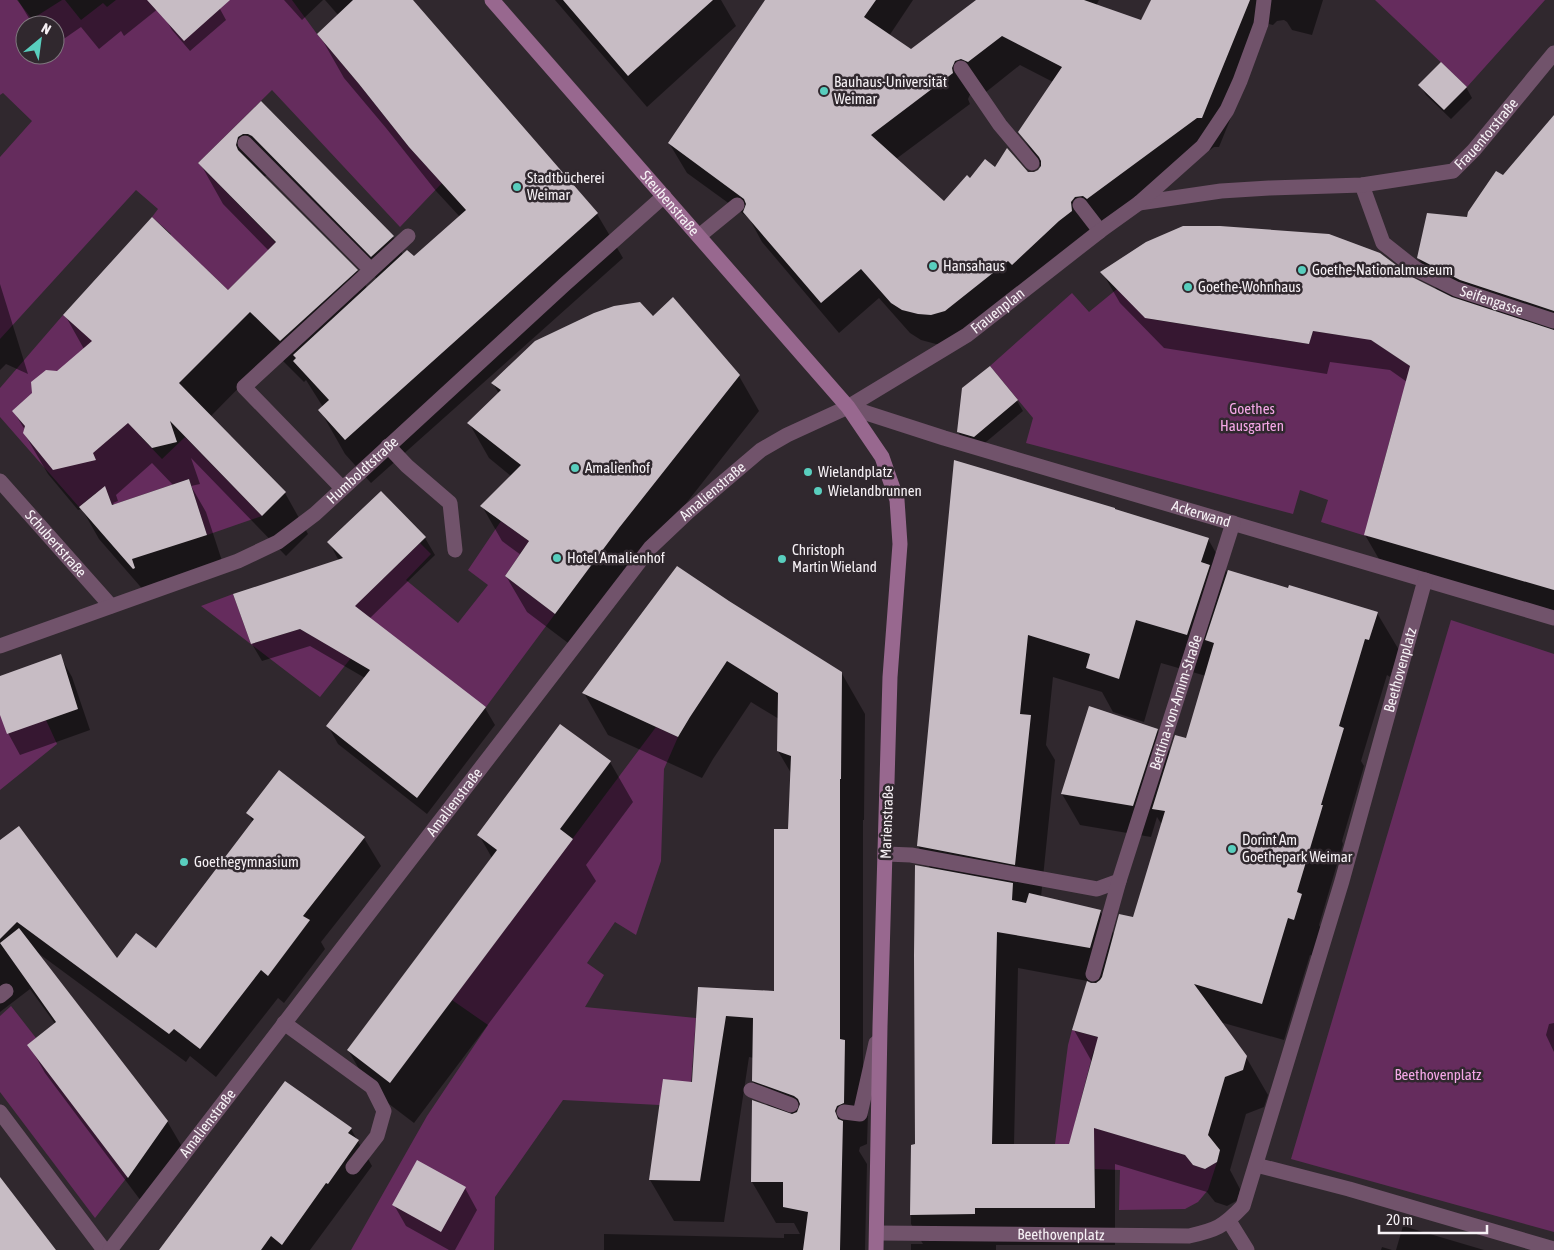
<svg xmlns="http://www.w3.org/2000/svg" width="1554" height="1250" viewBox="0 0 1554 1250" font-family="'Asap Condensed',sans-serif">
<rect width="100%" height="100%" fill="#30282e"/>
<!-- green -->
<path fill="#652c5d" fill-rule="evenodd" d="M0 0H17L32 19 62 0H65L81 20 103 3 107 7 116 0H292L317 34 359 84 409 147 442 183 400 227 272 90 198 163 276 243 228 290 207 270 140 436 162 459 185 437 262 516 207 535 189 479 112 505 107 491 96 493 79 507 0 417V388L63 315 83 332 171 234 152 217 158 209 136 190 0 339V157L32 121 3 93 0 95ZM25 25H55V55H25Z
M1375 0H1545L1467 87Z
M1117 289 1150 319 1309 344 1313 331 1352 337V327L1416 370 1401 399 1374 498 1380 500 1369 537 1321 522 1328 500 1300 490 1293 514 1026 443 1033 418 990 366 1072 293 1089 312Z
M501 521 529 541 505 576 555 614 486 707 332 608 373 588 420 543 431 554 406 580 458 623 488 585 468 570Z
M233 594 251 644 300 629 351 658 320 697 201 606Z
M1451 620 1554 654V1232L1291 1159Z
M0 715 46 720 57 744 0 790Z
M656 727 678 737 664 769 661 861 636 935 615 922 587 963 604 975 585 1007 696 1018 689 1109 659 1105 563 1100 495 1197 494 1250H351L427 1116 488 1025 452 1000Z
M11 1006 36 1038 28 1045 122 1170 135 1167 95 1218 0 1092V1016Z
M1072 1030 1101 1038 1093 1053 1075 1122 1185 1155 1193 1165 1205 1169 1217 1162 1208 1190 1198 1202 1185 1209 1119 1210 1120 1170 1095 1169 1094 1145 1055 1144 1068 1045Z"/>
<!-- shadow -->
<path fill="#0007" fill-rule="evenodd" d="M18 0H154L159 8 124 36 121 31 99 49 81 27 55 45V25H33Z
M188 0H211L220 9 226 20 190 51 172 30 166 20Z
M284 0H323L302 20Z
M325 0H411L597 214 623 258 371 483 345 454 320 410 323 407 306 380 304 382 274 352 210 417 285 493 308 534 286 556 191 458 200 484 191 486 206 512 224 567 149 591 152 600 99 539 82 509 78 510 48 474 24 433 25 430 14 412 84 349 65 315 228 292 269 251 223 204 200 163 261 103 393 237 403 255 414 258 460 217 436 191 386 128 344 78 319 34 339 16ZM267 175 277 178 377 279 367 288 357 270 264 177ZM152 463 174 486 115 505 113 503 118 501 116 495Z
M555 0H721L736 26 647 107Z
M767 0H913L889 36 911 51 979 0H1099L1096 6 1141 21 1153 0H1323L1312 35 1292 30 1287 22 1284 20 1277 21 1273 25 1269 24 1219 147H1214L1105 228 1088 232 949 344H936L921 340 910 333 879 298 839 333 762 242 749 218 687 173 669 143ZM1020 65 1053 82 1020 132 1041 167 1034 173 995 169 970 179 945 203 896 159 970 104 968 99 972 90 986 92Z
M1420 85 1466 87 1472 98 1451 119 1426 95Z
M1554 115V615L1383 566 1365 535 1407 382 1390 370 1330 362 1327 374 1164 348 1120 303 1102 272 1411 278 1438 292 1418 257 1468 218 1546 126Z
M0 284 28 374 6 364 0 370Z
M614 307 653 318 739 376 759 411 639 563 576 649 527 612 506 576 521 555 502 541 482 506 511 476 489 458 469 423 499 394 493 383 535 342 554 332Z
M989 368 1017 401 1023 411 980 447 964 442 958 432Z
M955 462 1208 539 1228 574 1377 613 1399 650 1390 677 1387 675 1361 761 1364 766 1342 841 1343 844 1319 925 1323 932 1316 957 1310 955 1284 1040 1220 1022 1246 1057 1268 1095 1264 1107 1246 1114 1230 1170 1240 1189 1238 1200 1227 1206 1215 1202 1207 1192 1115 1164V1245H996V1250H911V1244H923L911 1224 912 1146H917L931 870 918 846ZM1161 663 1206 676 1187 740 1171 754 1157 730 1062 794 1080 825 1151 837 1157 817 1162 825 1134 919 1115 936 1100 911 1041 897 1055 760 1046 745 1053 677 1102 692 1113 712 1144 722ZM1018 968 1098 983 1091 984 1074 1030 1092 1062 1070 1146 1014 1145Z
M425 538 435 555 369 619 485 708 495 725 427 814 338 744 328 726 365 678 310 646 262 661 252 644 339 561 329 542Z
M728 602 841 672 865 714 864 820H863V1073L869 1083 867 1144 860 1147 859 1151 867 1164 865 1250H604V1234L784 1238V1234H800L794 1223H776L752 1182 769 1108 753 1081 754 1058 749 1057 724 1222 674 1221 650 1180 693 1083 700 988 775 992 789 830 791 773 778 751 779 719 751 702 713 759 702 778 608 735 584 693Z
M60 656 72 677 90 730 20 755 8 733 0 711V677Z
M610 762 633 802 586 865 596 881 414 1123 372 1091 348 1050 492 858 479 835Z
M248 813 364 838 381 866 321 942 325 949 284 1003 278 998 216 1077 190 1056 186 1062 38 953 167 1121 184 1150 144 1205 45 1073 29 1045 56 1025 30 989 0 1012V841L117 960 156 950 253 822Z
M1554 1023V1052L1546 1035 1549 1024Z
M351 1129 372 1166 310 1250H160Z
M465 1188 477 1210 455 1250H449L406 1226 394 1205Z
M1403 1226 1484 1250H1396Z
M1382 1247 1392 1250H1381Z"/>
<!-- building -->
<path fill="#c7bcc4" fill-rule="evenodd" d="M147 0H230L184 41Z
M353 0H413L598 213 345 440 318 410 329 400 293 361 296 358 293 355 407 250 414 256 466 210 409 147 359 84 317 34Z
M563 0H713L628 76Z
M765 0H876L864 17 911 49 976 0H1084L1141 20 1151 0H1250L1202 118H1197L1087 199 1083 196 1075 197 1071 202 1072 211 1059 221 1012 265 1008 261 945 311 931 315 918 314 902 310 891 303 861 269 821 303 743 212 746 204 744 199 668 143ZM1002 36 1062 67 1018 132 1039 157 1041 161V166L1038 170 1034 172H1028L1007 148 995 167 985 159 970 178 967 175 944 201 871 135 953 73 952 68 955 61 961 59 968 62Z
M1441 62 1467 87 1444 110 1418 85Z
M261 101 394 236 371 257 252 136 248 134H243L238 137 236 145 238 150 358 270 280 341 250 312 179 383 286 492 262 516 170 421 177 442 152 448 128 423 93 453 96 460 53 470 23 433 25 426 12 411 32 393 31 382 46 370 57 371 92 341 63 315 152 217 228 290 276 242 198 163Z
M1554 115V311L1460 280 1417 258 1427 213 1467 217 1468 212 1496 171 1503 175Z
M1183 226H1220L1329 234 1380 253 1412 277 1452 297 1554 330V590L1364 535 1410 366 1371 340 1313 331 1309 344 1145 318 1100 272 1146 242Z
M673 297 740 375 619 528 555 614 505 576 529 541 480 506 521 465 467 423 501 390 491 383 535 341 594 313 614 306 640 302 653 316Z
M990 366 1018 400 974 437 957 432 962 388Z
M954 460 1115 508V509L1209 538 1201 562 1210 565 1187 635 1136 620 1119 679 1086 668 1090 654 1028 635 1020 714 1031 715 1015 865 917 846Z
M189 479 207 535 132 559 135 568 133 569 79 507 105 486 112 505Z
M381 491 426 537 355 606 486 707 417 798 326 726 370 670 300 629 251 644 233 594 343 558 327 542Z
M677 566 729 601 842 672 841 779H840V1039L845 1040 844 1103 837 1106 835 1111 838 1119 843 1121 840 1250H803L808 1212 783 1207V1182H751L752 1100 792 1114 797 1112 800 1104 798 1099 794 1096 752 1081 753 1018 726 1016 700 1181 649 1180 663 1079 692 1082 698 987 774 991V829H788L791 756 777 751 778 693 727 661 690 717 678 737 582 693Z
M1228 570 1288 588 1289 585 1378 612 1369 640 1365 639 1339 726 1344 728 1321 805H1323L1297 892 1302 894 1294 920 1288 918 1262 1004 1194 984 1247 1056 1243 1070 1225 1077 1208 1135 1220 1150 1217 1162 1205 1169 1193 1165 1185 1155 1094 1128 1095 1208H975V1214L910 1215 911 1145 915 1144 914 955 915 865 1013 883 1012 900 1026 903 1029 893 1101 910 1090 948 997 932 992 1144H1069L1098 1037 1072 1030 1087 981 1091 983H1096L1100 980 1102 977 1119 914 1133 917 1165 811 1152 809 1175 735 1186 738 1214 643 1205 640Z
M61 654 78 709 7 734 0 715V676Z
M1089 706 1158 729 1133 806 1061 794Z
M560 724 611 761 560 829 573 839 390 1083 347 1050 497 850 477 835Z
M279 770 365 837 303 916 310 920 268 976 261 970 200 1049 174 1029 169 1034 17 922 0 939V840L19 826 117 958 136 933 156 948 254 819 246 813Z
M19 928 168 1121 128 1178 27 1045 56 1022 0 943Z
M285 1081 352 1128 348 1133 359 1140 328 1184 326 1183 282 1245 271 1236 261 1250H159Z
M417 1160 466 1187 441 1232 392 1205Z
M0 1177 56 1250H0Z"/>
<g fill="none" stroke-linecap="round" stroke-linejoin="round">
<!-- lane -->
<path stroke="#71536b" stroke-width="15" d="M961 68 1000 125 1032 163
M245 143 371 270
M1080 205 1100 231
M699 236 737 205
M388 446 407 466 450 503 455 550
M342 488 244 387 408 236
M0 996 6 991
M284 1023 372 1087 384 1111 377 1136 353 1167
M751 1090 791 1105
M0 1112 104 1250
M844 1112 860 1114 876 1043
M1256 1165 1349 1189 1554 1249
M1229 1221 1247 1250"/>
<!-- street -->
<g stroke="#71536b" stroke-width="15">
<path id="s1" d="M1362 185 1383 243 1416 269 1456 289 1554 321"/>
<path id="s2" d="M1139 203 1221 191 1269 188 1362 185 1453 171 1474 150 1554 53"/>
<path id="s3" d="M848 407 944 438 1554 618"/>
<path id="s4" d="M0 481 111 606"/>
<path id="s5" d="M0 646 238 561 278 542 315 514 564 285 664 196"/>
<path d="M886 854 911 855 1097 889 1119 881"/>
<path id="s6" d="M1093 974 1119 881 1233 523"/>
<path id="s7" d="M877 1233 1189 1236C1216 1230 1223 1227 1243 1206L1342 881 1425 580"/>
<path id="s8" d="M110 1250 650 548 688 512 761 450 787 435 848 407 967 335 1100 231 1139 203 1203 146 1227 110 1240 81 1261 24 1264 0"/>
</g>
<!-- secondary -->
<path stroke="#98688f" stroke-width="15" id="s9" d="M492 0 848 407 882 457 897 500 900 544 890 677 880 1026 876 1250"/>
</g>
<!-- markers -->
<g fill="#59cebe" stroke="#30282e" stroke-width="2">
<circle cx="824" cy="91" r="5"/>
<circle cx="517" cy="187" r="5"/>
<circle cx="933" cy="266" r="5"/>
<circle cx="1302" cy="270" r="5"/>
<circle cx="1188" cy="287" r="5"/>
<circle cx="575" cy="468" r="5"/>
<circle cx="808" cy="472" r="5"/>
<circle cx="818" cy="491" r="5"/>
<circle cx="557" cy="558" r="5"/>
<circle cx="782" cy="559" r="5"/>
<circle cx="1232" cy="849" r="5"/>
<circle cx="184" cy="862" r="5"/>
</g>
<g text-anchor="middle" stroke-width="5" stroke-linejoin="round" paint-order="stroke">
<!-- poi labels -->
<g font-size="15" fill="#f6f1f5" stroke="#30282e" text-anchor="start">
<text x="834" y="87">Bauhaus-Universität<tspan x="834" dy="17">Weimar</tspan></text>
<text x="527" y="183">Stadtbücherei<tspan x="527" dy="17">Weimar</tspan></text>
<text x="943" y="271">Hansahaus</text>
<text x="1312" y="275">Goethe-Nationalmuseum</text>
<text x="1198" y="292">Goethe-Wohnhaus</text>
<text x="585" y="473">Amalienhof</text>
<text x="818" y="477">Wielandplatz</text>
<text x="828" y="496">Wielandbrunnen</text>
<text x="792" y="555">Christoph<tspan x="792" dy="17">Martin Wieland</tspan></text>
<text x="567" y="563">Hotel Amalienhof</text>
<text x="1242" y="845">Dorint Am<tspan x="1242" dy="17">Goethepark Weimar</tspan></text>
<text x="194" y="867">Goethegymnasium</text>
</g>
<!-- street labels -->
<g font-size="15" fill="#f6f1f5" stroke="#30282e">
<text dy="5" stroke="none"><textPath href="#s2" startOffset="366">Frauentorstraße</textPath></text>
<text dy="5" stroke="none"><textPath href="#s9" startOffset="270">Steubenstraße</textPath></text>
<text dy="5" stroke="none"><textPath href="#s1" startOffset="186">Seifengasse</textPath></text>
<text dy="5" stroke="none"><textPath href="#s8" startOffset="1309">Frauenplan</textPath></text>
<text dy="5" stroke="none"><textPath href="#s5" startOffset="408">Humboldtstraße</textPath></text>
<text dy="5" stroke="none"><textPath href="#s8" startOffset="970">Amalienstraße</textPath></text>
<text dy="5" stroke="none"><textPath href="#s3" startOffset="369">Ackerwand</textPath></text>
<text dy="5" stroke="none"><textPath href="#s4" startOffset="84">Schubertstraße</textPath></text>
<text dy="5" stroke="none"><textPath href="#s7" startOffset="934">Beethovenplatz</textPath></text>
<text dy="5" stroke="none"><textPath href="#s6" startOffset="284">Bettina-von-Arnim-Straße</textPath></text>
<text dy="5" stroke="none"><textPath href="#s8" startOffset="565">Amalienstraße</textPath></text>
<text transform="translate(887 822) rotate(-88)" y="5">Marienstraße</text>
<text dy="5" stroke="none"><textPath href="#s8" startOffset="160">Amalienstraße</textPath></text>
<text dy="5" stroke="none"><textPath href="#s7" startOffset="184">Beethovenplatz</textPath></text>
</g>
<!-- park labels -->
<g font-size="15" fill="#f5a8e7" stroke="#30282e">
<text x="1252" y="414">Goethes<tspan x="1252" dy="17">Hausgarten</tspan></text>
<text x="1438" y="1080">Beethovenplatz</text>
</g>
</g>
<!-- north arrow -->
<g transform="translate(40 40) rotate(29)"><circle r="24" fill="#30282e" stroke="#7f787e"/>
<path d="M0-4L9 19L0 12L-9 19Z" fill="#59cebe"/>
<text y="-8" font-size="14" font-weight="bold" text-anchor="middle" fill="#f6f1f5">N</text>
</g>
<!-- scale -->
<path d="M1379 1225v8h108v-8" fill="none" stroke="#f6f1f5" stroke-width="2.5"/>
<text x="1386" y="1225" font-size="15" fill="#f6f1f5" stroke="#30282e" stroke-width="4" paint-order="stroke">20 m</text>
</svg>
